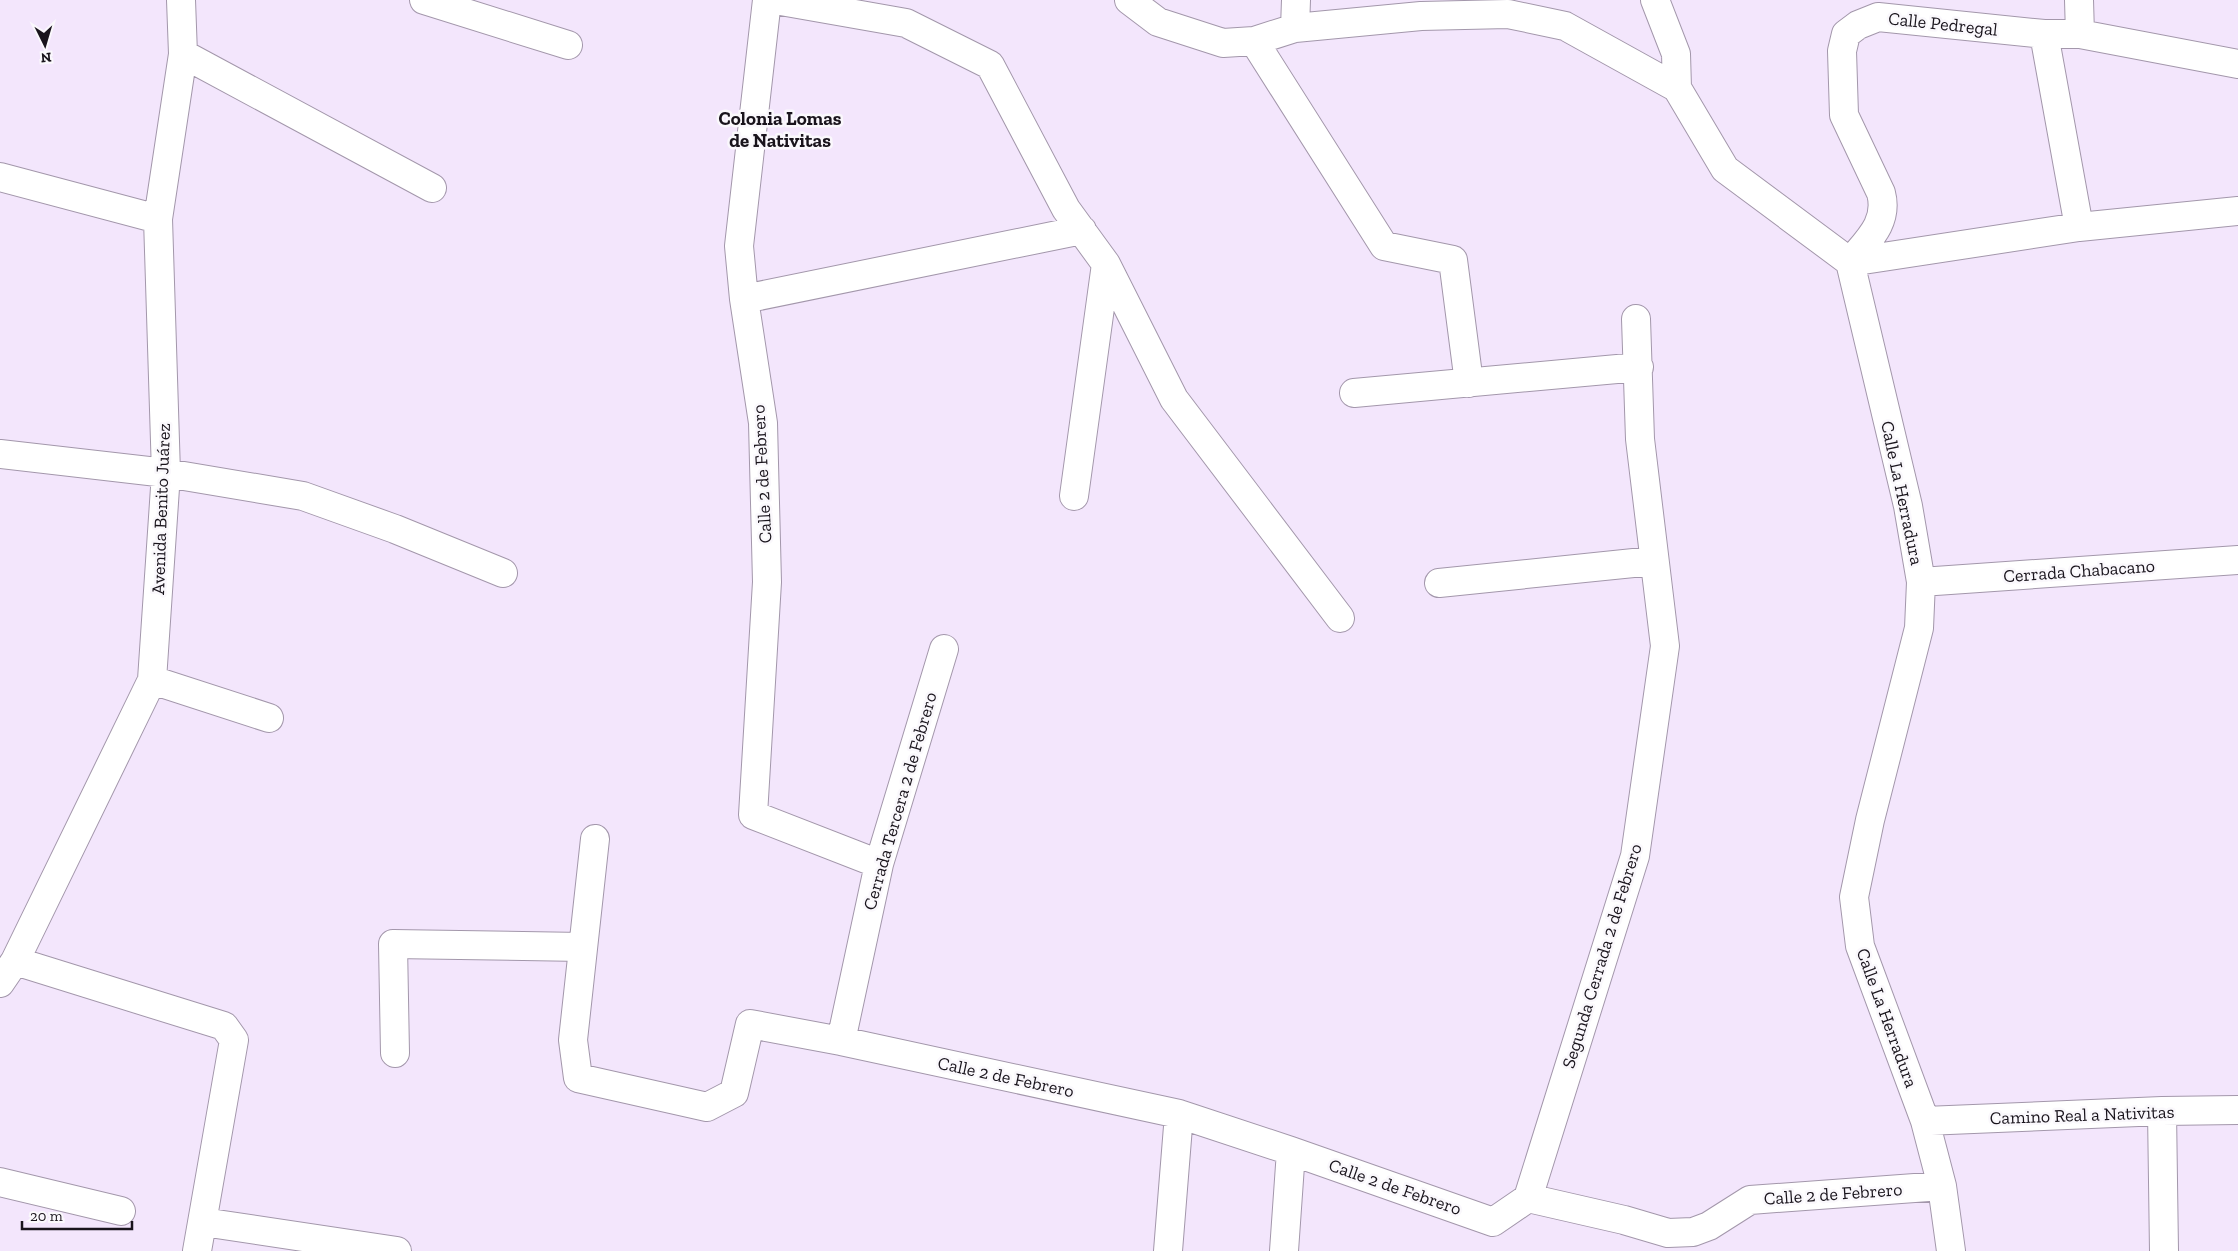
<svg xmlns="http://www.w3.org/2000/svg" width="2238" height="1251" viewBox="0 0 2238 1251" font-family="'Zilla Slab',serif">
<rect width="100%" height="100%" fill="#f3e6fc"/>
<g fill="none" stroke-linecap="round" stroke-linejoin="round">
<!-- minor casing -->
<g stroke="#a397ab" stroke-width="30">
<path id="minor" d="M424 0 568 45
M767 0 739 246 744 299 763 423 767 582 753 815 879 864
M775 0 906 23 990 65 1066 209 1106 264 1174 399 1340 618
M1129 0 1158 22 1223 43 1254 41 1295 28 1421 16 1508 14 1565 26 1677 88 1725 169 1850 262 1908 506 1921 582 1919 628 1870 820 1854 897 1860 946 1925 1121 1942 1186 1951 1251
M1655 0 1676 54 1677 88
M1295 28 1296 0
M2044 34 2079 227
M2080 34 2238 64
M1254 41 1384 246 1453 260 1469 383
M183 54 432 188
M0 177 158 219
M1850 262C1867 241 1889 223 1881 193L1844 115 1842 51 1846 34 1858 25 1878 17 2044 34H2080L2079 0
M1850 262 2079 227 2238 211
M744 299 1082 230
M1354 393 1639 367
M0 454 166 473 303 496 395 529 503 573
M1074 496 1106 264
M1921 582 2238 560
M1439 583 1653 561
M152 680 269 718
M595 839 573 1040 578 1078 707 1107 734 1093 750 1024 841 1041 1179 1114 1291 1151 1493 1222 1528 1198 1624 1220 1668 1233 1693 1232 1709 1226 1750 1200 1942 1186
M15 961 224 1026 234 1040 197 1251
M0 983 15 961 152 680 166 473 158 219 183 54 181 0
M841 1041 879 864 944 649
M395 1053 393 944 583 947
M2162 1111 2164 1251
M1925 1121 2162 1111 2238 1110
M0 1182 121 1211
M1528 1198 1635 856 1665 646 1640 439 1636 319
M203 1222 397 1251
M1168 1251 1179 1114
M1284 1251 1291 1151"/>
</g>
<!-- minor -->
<use href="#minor" stroke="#fff" stroke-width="28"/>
</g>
<g text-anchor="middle" stroke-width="5" stroke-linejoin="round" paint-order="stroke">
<!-- street labels -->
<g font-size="18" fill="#19141c" stroke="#faf8fc">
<text transform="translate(1943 24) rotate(6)" y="6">Calle Pedregal</text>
<text transform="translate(762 474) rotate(-93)" y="6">Calle 2 de Febrero</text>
<text transform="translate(1902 493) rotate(78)" y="6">Calle La Herradura</text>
<text transform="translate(161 509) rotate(-88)" y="6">Avenida Benito Juárez</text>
<text transform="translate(2079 571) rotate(-4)" y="6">Cerrada Chabacano</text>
<text transform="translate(900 801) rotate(-74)" y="6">Cerrada Tercera 2 de Febrero</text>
<text transform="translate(1602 956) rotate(-73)" y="6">Segunda Cerrada 2 de Febrero</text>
<text transform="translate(1887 1018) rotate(70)" y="6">Calle La Herradura</text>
<text transform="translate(1006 1077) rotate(12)" y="6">Calle 2 de Febrero</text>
<text transform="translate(2082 1115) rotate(-2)" y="6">Camino Real a Nativitas</text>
<text transform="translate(1395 1187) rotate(19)" y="6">Calle 2 de Febrero</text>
<text transform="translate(1833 1194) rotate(-4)" y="6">Calle 2 de Febrero</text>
</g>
<!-- neighbourhood labels -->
<g font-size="19" font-weight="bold" fill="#19141c" stroke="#faf8fc">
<text x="780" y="125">Colonia Lomas<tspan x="780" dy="22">de Nativitas</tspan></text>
</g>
</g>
<!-- north arrow -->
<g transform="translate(45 45) rotate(175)" stroke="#faf8fc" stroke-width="4" paint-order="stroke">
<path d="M0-4L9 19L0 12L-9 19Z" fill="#19141c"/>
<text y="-8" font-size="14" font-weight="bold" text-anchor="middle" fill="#19141c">N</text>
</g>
<!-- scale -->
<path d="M22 1221v8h110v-8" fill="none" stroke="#19141c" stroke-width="2.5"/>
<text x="30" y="1221" font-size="15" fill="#19141c" stroke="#faf8fc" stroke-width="4" paint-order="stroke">20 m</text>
</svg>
